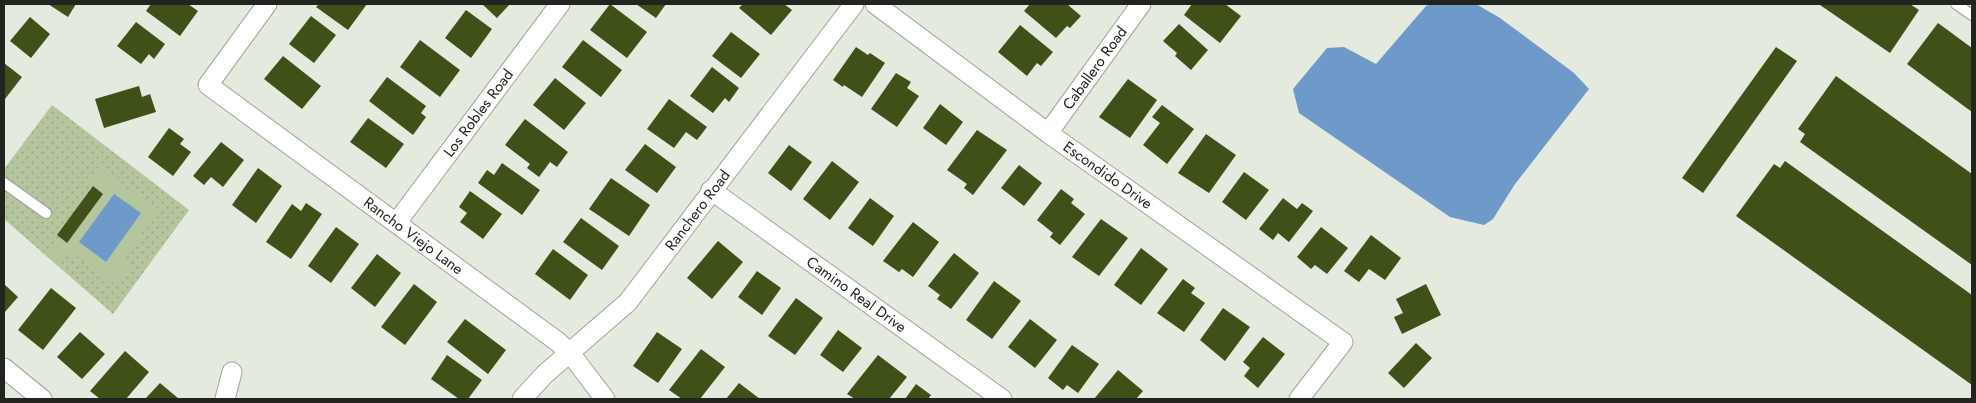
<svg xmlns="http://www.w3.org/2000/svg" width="1976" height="403" viewBox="0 0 1976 403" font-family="Jost,sans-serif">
<defs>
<pattern id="green-dots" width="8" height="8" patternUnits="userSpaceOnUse" patternTransform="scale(1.25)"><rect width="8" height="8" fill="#b5c59e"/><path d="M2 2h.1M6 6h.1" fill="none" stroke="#9ba988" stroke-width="1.8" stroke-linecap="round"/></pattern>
</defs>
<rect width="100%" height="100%" fill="#e4eadd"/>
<!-- green -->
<path fill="url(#green-dots)" d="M52 105 189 210 113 314 4 219V169Z"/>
<!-- pitch -->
<path fill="#b5c59e" d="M101 166 118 178 117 181 158 210 124 258 132 264 117 285 68 250 57 265 46 255 59 237 57 235 93 186 88 183Z"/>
<!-- water -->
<path fill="#6e99c9" d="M1432 4H1476L1500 18 1574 73 1589 89 1515 184 1493 219 1484 225 1450 217 1299 113 1293 89 1327 48 1344 47 1376 64 1426 6Z
M114 194 141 213 106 262 79 242Z"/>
<!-- building -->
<path fill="#3f5118" d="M48 4H76L68 17Z
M151 4H188L198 11 180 36 146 11Z
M319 4H367L348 30 316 7Z
M482 4H510L497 18Z
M610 4 647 32 627 58 590 30Z
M636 4H666L656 18Z
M743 4H784L792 10 771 35 739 8Z
M1030 4H1067L1081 16 1070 28 1067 26 1056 38 1024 11Z
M1192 4H1225L1241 16 1220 43 1184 15Z
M1821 4H1910L1919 10 1890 53 1820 5Z
M466 10 492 29 471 58 445 38Z
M311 16 336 35 314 63 289 44Z
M30 17 50 34 31 58 10 41Z
M136 22 165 44 154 59 149 54 141 64 117 46Z
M1938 23 1972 48V112L1907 64Z
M1179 24 1208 50 1191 70 1175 56 1177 53 1163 41Z
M1020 25 1053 52 1041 66 1037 63 1027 76 998 52Z
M731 32 760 54 741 78 712 56Z
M420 40 460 70 440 97 400 67Z
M583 40 622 70 601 97 562 67Z
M856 47 868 55 870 53 885 63 862 97 844 85 843 87 833 80Z
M1776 47 1797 61 1703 193 1682 178Z
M283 56 321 86 302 109 264 79Z
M4 63 22 77 5 99 4 98Z
M712 67 739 88 729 102 725 98 713 113 690 96Z
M896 73 911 82 907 88 919 96 897 127 871 109Z
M1836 76 1972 174V265L1800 142 1805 134 1798 129Z
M387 77 426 106 421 113 426 117 413 135 369 101Z
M555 78 586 103 564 130 533 105Z
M1128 79 1157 100 1130 138 1099 117Z
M139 86 142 97 150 94 156 112 104 128 95 99Z
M669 99 707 127 697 140 686 132 674 148 647 129Z
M940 104 963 122 946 145 923 128Z
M1162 105 1194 129 1167 164 1143 145 1160 123 1152 117Z
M368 118 404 144 386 168 350 142Z
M525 119 568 152 557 167 550 162 539 177 527 168 530 164 505 145Z
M169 128 184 139 180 144 191 152 173 176 148 157Z
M977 130 1007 150 973 195 964 188 967 184 947 170Z
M1206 134 1236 155 1209 193 1178 173Z
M221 142 244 160 223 187 211 177 204 185 193 176Z
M645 144 676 167 657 193 625 170Z
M789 145 812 162 791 191 768 173Z
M832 161 859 182 830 220 803 199Z
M1785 161 1972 295V385L1736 216 1774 164 1780 168Z
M502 163 540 190 522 215 478 183 487 170 494 175Z
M1019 165 1042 183 1024 206 1001 188Z
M258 168 282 186 256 223 232 205Z
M1244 172 1269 190 1246 220 1222 202Z
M611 178 650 205 629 236 589 209Z
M93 186 103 194 67 243 57 235Z
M1061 189 1074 199 1071 203 1085 214 1060 245 1050 237 1053 233 1037 220Z
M470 191 502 214 483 239 460 222 467 213 459 207Z
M870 198 894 216 873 246 848 228Z
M1283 198 1297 209 1302 203 1313 211 1289 242 1278 233 1273 240 1259 229Z
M306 203 322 214 291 259 266 242 292 204 301 211Z
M581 218 619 246 602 270 563 242Z
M1101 219 1128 238 1099 276 1072 257Z
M913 222 939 242 913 277 902 269 899 272 883 261Z
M336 227 359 244 331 283 308 266Z
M1321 227 1348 248 1327 274 1315 265 1311 269 1297 257Z
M1371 235 1401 258 1385 280 1369 269 1359 282 1344 271Z
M718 241 743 262 712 299 687 278Z
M1141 248 1168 269 1141 305 1114 285Z
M553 249 588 275 570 300 535 274Z
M954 253 979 273 951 309 937 299 940 295 928 286Z
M377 254 401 273 375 307 351 288Z
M757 271 781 288 762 315 738 297Z
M1183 279 1195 288 1191 293 1205 303 1184 332 1157 313Z
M994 281 1021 301 992 339 966 320Z
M4 284 18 297 4 313Z
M414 284 437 302 405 345 381 327Z
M1426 284 1441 315 1402 334 1394 317 1403 313 1396 299Z
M51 288 76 308 43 350 18 330Z
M796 298 823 318 795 355 768 336Z
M1223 308 1250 327 1225 361 1200 340Z
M465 319 506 350 488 374 447 342Z
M1030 319 1057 340 1035 368 1008 347Z
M838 330 862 348 843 372 820 355Z
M80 332 105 354 82 379 57 357Z
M657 332 682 349 658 383 633 366Z
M1263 337 1285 354 1258 388 1244 376 1250 368 1243 362Z
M1416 343 1432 358 1404 388 1388 373Z
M1072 345 1099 364 1078 393 1067 385 1063 390 1048 378Z
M701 349 725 367 700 399H682L669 390Z
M125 351 149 372 126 399H100L90 391Z
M447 355 482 380 468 399H459L431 379Z
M878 355 907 377 889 399H855L847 394Z
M1118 370 1143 391 1136 399H1094Z
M160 383 179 399H145Z
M739 383 760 399H726Z
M916 384 931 395 928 399H905Z"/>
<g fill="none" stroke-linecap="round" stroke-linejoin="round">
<!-- lane casing -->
<g stroke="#a0a599" stroke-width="12">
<path id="lane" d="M1956 4 1972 15
M4 183 46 213"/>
</g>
<!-- street casing -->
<g stroke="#a0a599" stroke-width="21">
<g id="street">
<path id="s1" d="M267 4 208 85 558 342 570 353 605 399"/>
<path id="s2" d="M875 4 1048 133 1343 342 1299 399"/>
<path id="s3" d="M1048 133 1141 4"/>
<path id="s4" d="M711 190 1002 399"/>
<path id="s5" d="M397 222 560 4"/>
<path d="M4 368 42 399"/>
<path d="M225 399 232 372"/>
<path id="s6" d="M522 399 545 374 628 302 854 4"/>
</g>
</g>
<!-- lane -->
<use href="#lane" stroke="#fff" stroke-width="10"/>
<!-- street -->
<use href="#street" stroke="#fff" stroke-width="19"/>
</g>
<g text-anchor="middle" stroke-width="5" stroke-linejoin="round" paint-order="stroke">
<!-- street labels -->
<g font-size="15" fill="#22241f" stroke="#fff">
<text dy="5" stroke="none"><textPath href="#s3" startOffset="80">Caballero Road</textPath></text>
<text dy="5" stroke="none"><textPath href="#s5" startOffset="136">Los Robles Road</textPath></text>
<text dy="5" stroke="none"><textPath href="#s2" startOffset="289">Escondido Drive</textPath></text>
<text dy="5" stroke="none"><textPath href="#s6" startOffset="259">Ranchero Road</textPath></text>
<text dy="5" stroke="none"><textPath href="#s1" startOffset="355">Rancho Viejo Lane</textPath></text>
<text dy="5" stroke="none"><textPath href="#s4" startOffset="179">Camino Real Drive</textPath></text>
</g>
</g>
<!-- border -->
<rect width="1976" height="403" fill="none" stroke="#22241f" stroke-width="10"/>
</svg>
